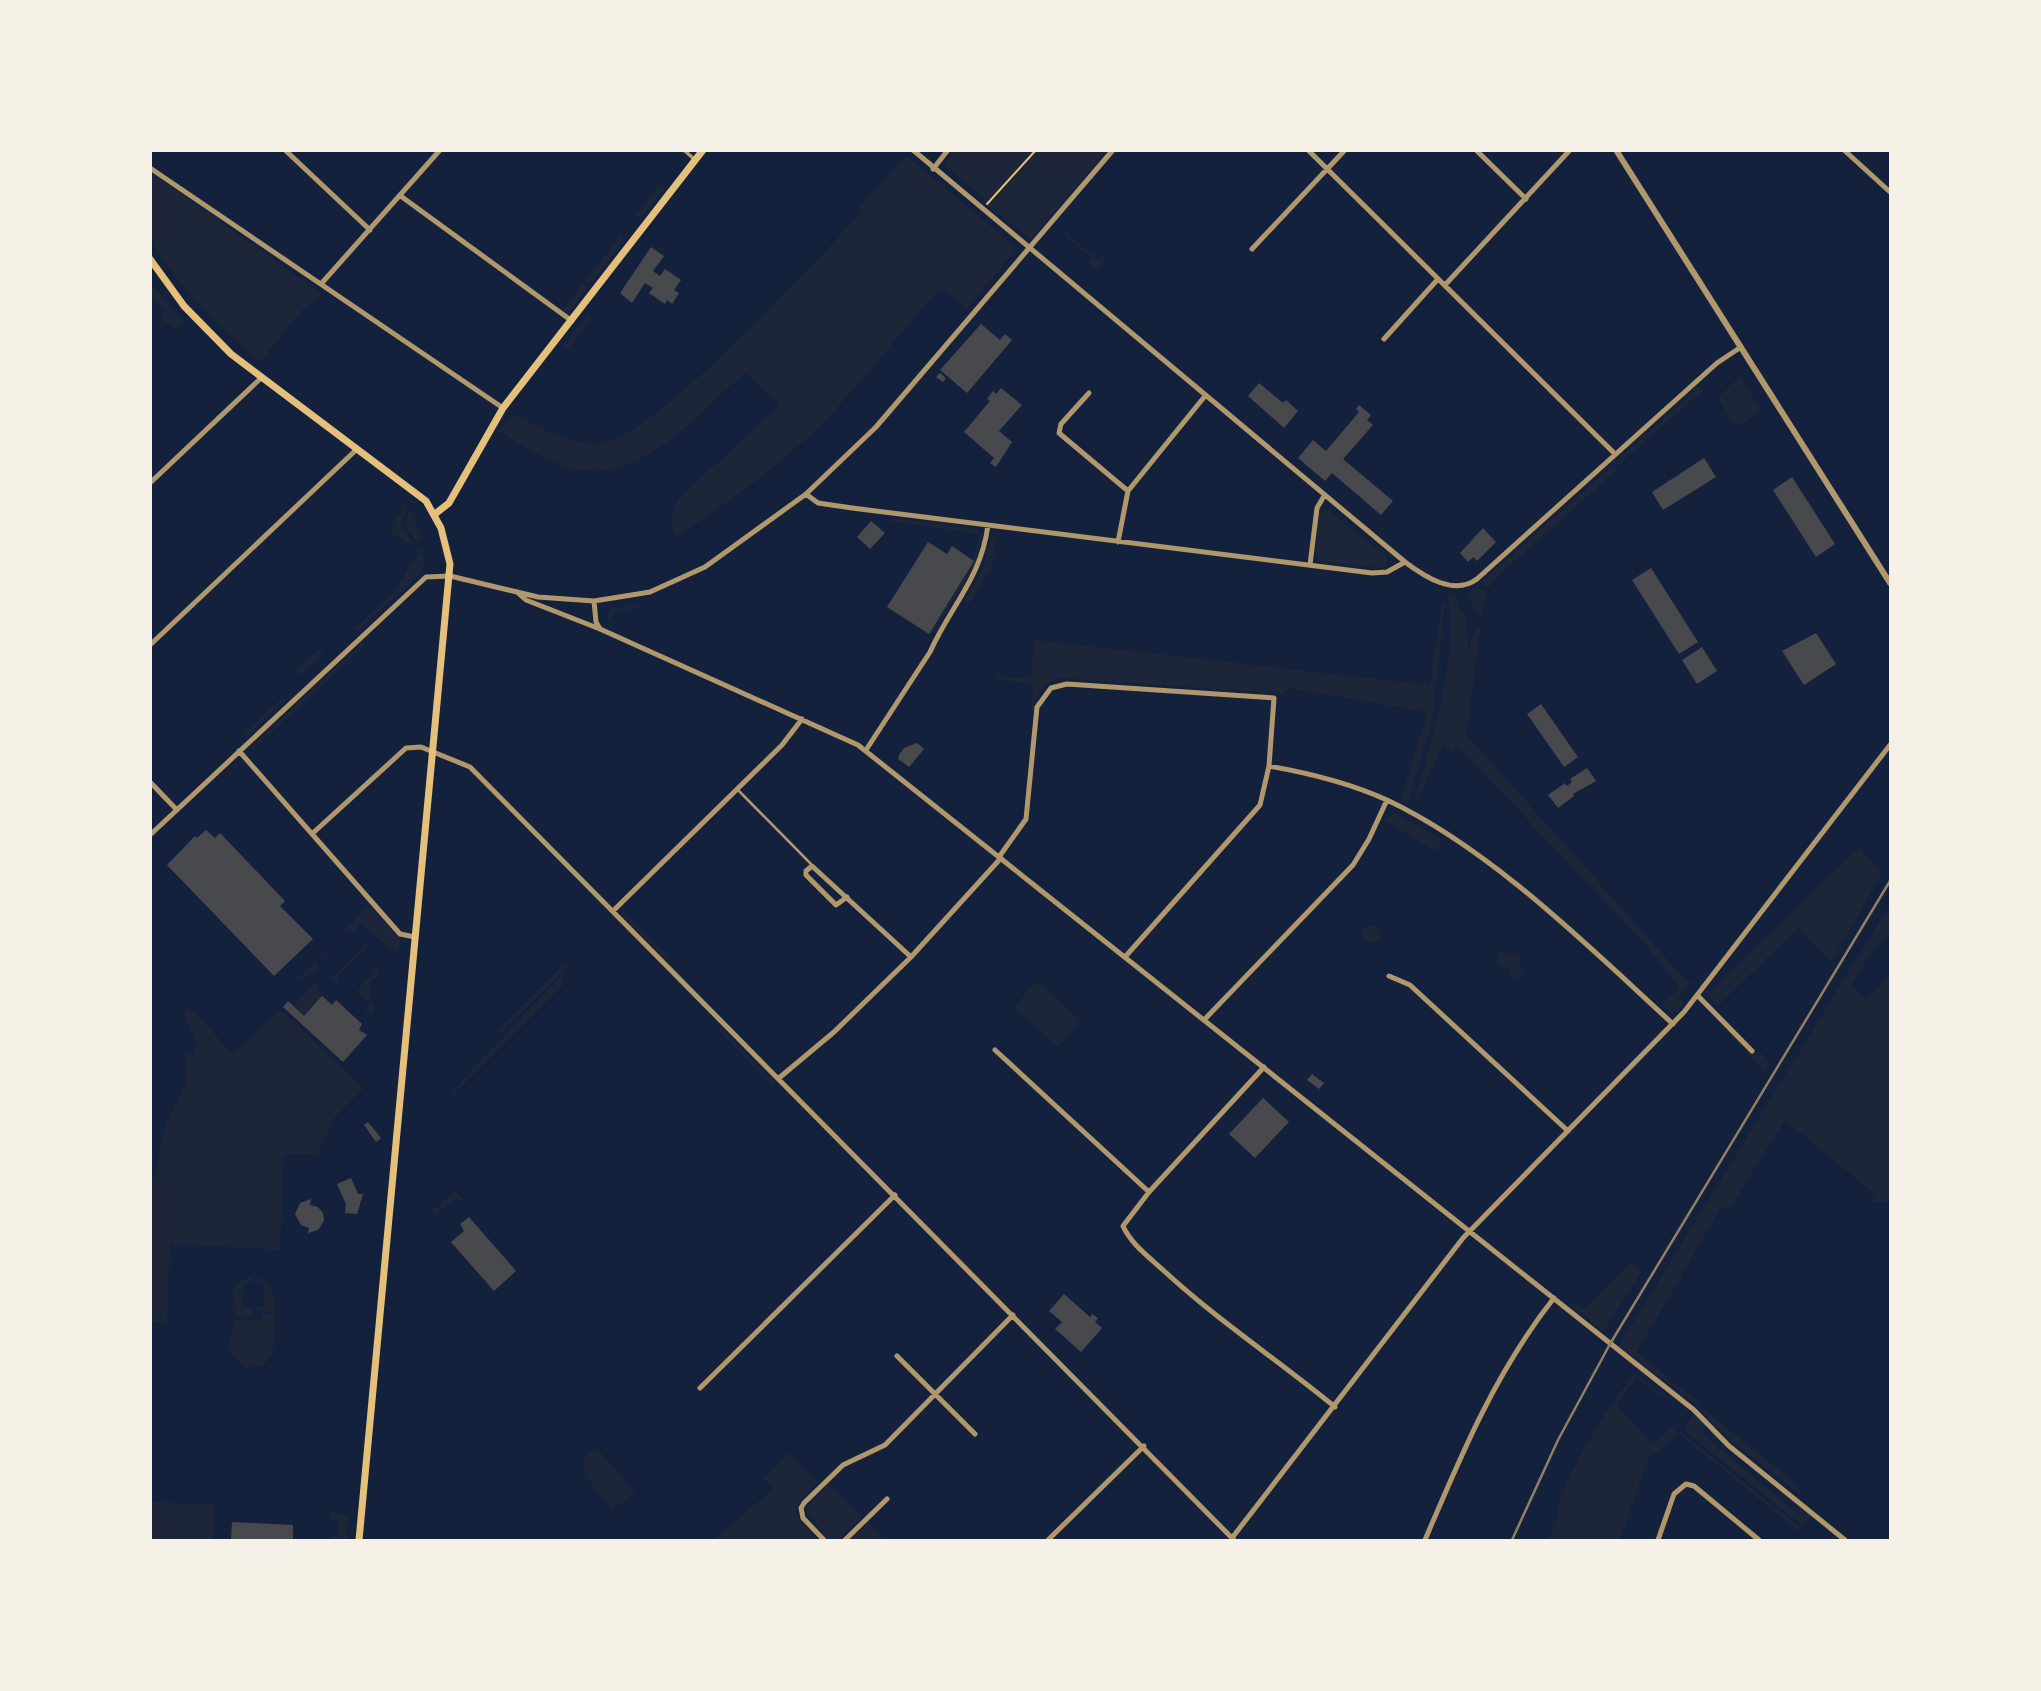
<svg xmlns="http://www.w3.org/2000/svg" width="2041" height="1691" viewBox="0 0 2041 1691" font-family="Cabin,sans-serif">
<rect width="100%" height="100%" fill="#14213d"/>
<!-- green -->
<path fill="#1d2539" d="M954 151H1107L1031 239 982 201 984 198 944 164Z
M907 156 1012 244 1014 252 967 308 941 287C904 328 870 373 832 413 787 461 732 500 677 536 668 520 671 513 679 498L780 405 745 373C692 418 634 496 555 463 536 454 517 442 499 431L513 414C539 426 567 444 597 444 650 444 815 260 859 216L860 205Z
M151 172 322 294 301 311 260 362C229 334 160 273 150 231 146 214 150 190 151 172Z
M659 185 664 189 641 219 636 215Z
M1071 228 1068 234 1099 261 1104 256 1106 258 1097 271 1088 263 1092 258 1066 236 1061 240Z
M620 236 625 240 590 285 585 281Z
M150 282 184 322 177 330 161 319 165 310 151 296Z
M583 284 588 288 568 313 563 310Z
M587 316 591 319 568 349 563 346Z
M1740 376 1761 412 1736 427 1718 398Z
M1698 387 1702 391 1617 466 1614 463Z
M1613 465 1617 470 1497 577 1490 587 1482 584V581Z
M407 505 401 527 416 547 389 532 394 525 392 523Z
M409 507 422 536 418 544 406 526Z
M1325 508 1387 557V565L1381 568 1320 561 1316 554 1319 513Z
M893 518 976 529 982 535 974 568 920 653 929 634 970 569 980 534 889 521Z
M992 536H996L992 567 969 604 964 601 981 573Z
M423 546 424 564 421 573 358 631 355 628 393 593Z
M1477 588 1487 591 1481 618 1466 596Z
M1447 593H1455L1459 609 1467 615 1468 649 1477 628H1480L1467 735 1685 979 1695 985 1700 984 1687 986 1680 993 1683 1005 1679 1011 1671 1013 1661 1006 1680 988 1643 942 1458 746 1452 752 1443 746 1413 809C1429 743 1460 661 1447 593Z
M1442 603H1445L1432 723 1408 804 1401 800 1426 716 1420 711 1290 688 1283 694 1060 678C1038 685 1033 702 1031 723L1033 684 996 679V676L1031 679 1034 640 1430 685Z
M650 604 613 613 610 622 660 644 659 645 607 621 610 609Z
M364 641 363 646 253 750 251 748Z
M319 649 323 654 301 675 296 670Z
M282 698 285 700 247 736 244 734Z
M1395 813 1443 840 1435 851 1384 820Z
M1859 847 1882 873 1831 963 1798 927 1718 1006 1727 1018 1707 995Z
M1890 904V934L1870 954 1852 984 1866 1000 1890 975V1202H1872L1876 1195 1785 1120 1728 1211 1721 1207 1637 1352 1701 1404 1696 1405 1619 1346Z
M368 905 400 939 399 951 391 950 361 923 353 933 348 928 315 964 320 968 295 982Z
M623 911 669 957 667 959 622 914Z
M1362 934a9 9 0 1 1 18 0a9 9 0 1 1-18 0Z
M360 940 372 950 367 947 336 979 340 984 337 985 329 973 334 977 365 945Z
M1500 951 1520 956 1522 978 1512 980 1510 969 1496 963Z
M563 961 566 967 502 1033 498 1030 564 965Z
M571 965 561 979 565 983 446 1102 459 1084Z
M373 967 378 971 377 979 371 978 369 1002 374 1003 373 1013 370 1015 365 1010 370 1005 356 992 374 972 369 968Z
M316 981 319 984 315 988 323 996 304 1016 294 1006Z
M1037 981 1081 1021 1058 1047 1014 1007Z
M188 1006 233 1054 280 1010 364 1088 334 1118 317 1155 284 1154 280 1250 170 1244 167 1324 151 1322V1174L155 1178 164 1129 187 1079V1053L194 1054 196 1044 184 1014Z
M719 1026 774 1083 772 1085 717 1028Z
M1730 1030 1751 1052H1760L1771 1063 1765 1072 1728 1033Z
M456 1191 463 1200 461 1202 456 1198 436 1215 432 1211Z
M1631 1262 1641 1272 1603 1332 1572 1306 1575 1303 1583 1309Z
M252 1277V1282H244L243 1306 251 1307V1317L236 1316 232 1290 241 1280Z
M257 1277C273 1284 276 1295 275 1312L257 1311V1307H264V1283L257 1282Z
M262 1314H275L273 1352 264 1365 245 1368 231 1355 230 1338 236 1320H261Z
M1634 1374 1638 1375 1663 1396 1655 1394 1637 1377 1616 1405 1653 1444 1683 1418 1665 1397 1684 1416 1674 1429 1678 1434 1681 1432 1801 1528 1798 1531 1679 1434 1648 1459 1620 1540H1547C1559 1527 1556 1511 1562 1495 1579 1453 1606 1410 1634 1374Z
M1701 1407 1794 1482 1806 1499 1731 1441 1698 1408Z
M1693 1413 1704 1424 1703 1434 1799 1515 1800 1507 1811 1516 1803 1526 1684 1430Z
M596 1447 635 1492 613 1510C600 1495 583 1480 583 1458Z
M789 1453 818 1482 795 1507 797 1517 818 1540H714L773 1489 764 1478Z
M828 1484 861 1515 862 1518 838 1540H829L806 1512 808 1505Z
M151 1502 215 1505 213 1540H151Z
M330 1511 348 1516 347 1539H330L331 1535H338V1522L331 1521Z
M868 1523 885 1540H850Z"/>
<!-- building -->
<path fill="#48494c" d="M651 247 664 256 653 271 660 276 665 269 681 280 674 290 679 293 672 304 667 300 665 304 649 293 653 288 645 283 632 303 620 293Z
M981 324 1000 340 1005 334 1012 340 967 393 940 370Z
M940 373 946 378 943 382 936 377Z
M1259 383 1283 403 1286 400 1298 411 1284 428 1248 396Z
M1001 388 1022 405 999 431 1012 442 996 467 990 463 994 458 964 432 990 401 987 399 993 391 996 394Z
M1359 405 1371 415 1367 420 1373 425 1343 459 1393 501 1381 515 1332 473 1325 481 1298 458 1313 440 1326 451 1359 412 1356 409Z
M1704 458 1716 477 1663 510 1652 492Z
M1792 477 1835 544 1816 557 1773 490Z
M871 521 885 533 870 549 857 537Z
M1483 528 1496 542 1477 561 1473 557 1468 562 1460 553Z
M928 542 947 554 952 546 974 561 929 634 887 607Z
M1651 568 1698 642 1679 654 1632 580Z
M1816 633 1836 664 1804 685 1782 651Z
M1702 647 1717 671 1697 684 1682 660Z
M1541 704 1578 757 1564 767 1527 714Z
M917 743 924 749 909 767 898 759 899 755 904 748Z
M1587 768 1596 781 1573 794 1574 796 1558 808 1548 795 1565 783 1567 786 1572 782 1570 779Z
M206 830 215 838 220 833 285 901 280 906 313 939 274 976 167 865 195 836 197 838Z
M322 996 332 1005 336 1000 362 1024 359 1030 367 1035 343 1062 283 1007 288 1001 304 1016Z
M1312 1074 1324 1083 1319 1089 1307 1080Z
M1263 1098 1289 1122 1255 1158 1229 1134Z
M368 1122 381 1138 376 1142 364 1125Z
M351 1178 358 1194H363L357 1214 345 1213 346 1204 337 1184Z
M311 1199 310 1205 318 1207 323 1213 324 1221 318 1230 308 1233 309 1228 301 1225 295 1214 300 1203Z
M469 1217 516 1271 494 1291 451 1242 464 1231 460 1224Z
M1064 1294 1090 1317 1092 1314 1098 1318 1095 1322 1102 1328 1081 1352 1055 1329 1062 1322 1049 1311Z
M232 1522 293 1525V1540H231Z"/>
<g fill="none" stroke-linecap="round" stroke-linejoin="round">
<!-- path -->
<path stroke="#e5c07b" stroke-width="2" d="M987 204 1036 150"/>
<!-- service -->
<path stroke="#b1986c" stroke-width="2.5" d="M737 789 811 864"/>
<!-- pedestrian -->
<path stroke="#b1986c" stroke-width="3.5" d="M684 150 695 160"/>
<!-- minor -->
<path stroke="#b1986c" stroke-width="5" d="M285 150 370 230
M913 150 1405 562C1425 577 1454 596 1477 579L1717 363 1741 347
M1308 150 1615 454
M1476 150 1526 199
M1844 150 1890 192
M150 168 503 408
M933 169 948 150
M402 197 572 321
M1252 249 1345 150
M321 284 440 150
M1445 285 1570 150
M1384 339 1438 279
M1089 393 1061 424 1059 433 1128 491
M150 483 260 379
M806 494 818 503 852 508 1372 573 1387 572 1405 562
M1118 542 1128 491 1205 396
M1310 565 1317 508 1324 496
M517 592 526 600 600 629 858 745 1694 1410 1729 1446 1845 1540
M594 601 596 622 600 629
M150 645 357 449
M866 750 930 652C951 605 981 579 988 525
M239 751 400 934 415 937
M1269 766C1309 773 1350 783 1387 800 1491 849 1589 947 1673 1024
M150 782 177 810
M313 833 406 748 421 747 470 767 1234 1540
M150 835 426 577 450 576 538 597 594 601 650 592 705 567 806 494 876 427 1113 150
M999 857 1026 819 1037 707 1051 688 1067 684 1274 698 1269 766 1260 805 1125 957
M847 897 836 905 806 875V871L812 866 911 957
M613 911 782 745 802 719
M1389 976 1410 985 1568 1131
M1698 996 1752 1051
M1204 1020 1353 865 1369 839 1387 800
M995 1050 1149 1192 1123 1226C1131 1244 1149 1257 1163 1270 1217 1320 1278 1360 1335 1407
M779 1078 834 1032 911 957 1001 858
M1149 1192 1264 1067
M897 1356 975 1434
M700 1388 895 1195
M1232 1538 1463 1238 1684 1012 1890 745
M824 1540 803 1518 801 1508 804 1503 843 1465 885 1445 1013 1315
M845 1540 887 1499
M1048 1540 1144 1446
M1425 1540C1461 1455 1496 1371 1554 1298
M1658 1540 1674 1494 1686 1484 1694 1486 1759 1540"/>
<!-- tertiary -->
<path stroke="#b1986c" stroke-width="6" d="M1616 150 1890 583"/>
<!-- secondary -->
<path stroke="#e5c07b" stroke-width="7" d="M150 259 184 306 231 354 426 501 441 528 450 564 359 1540
M435 514 449 503 503 408 703 150"/>
<!-- rail -->
<path stroke="#918062" stroke-width="2.5" d="M1512 1540 1558 1440 1610 1344 1890 881"/>
</g>
<!-- border -->
<rect width="2041" height="1691" fill="none" stroke="#f6f1e7" stroke-width="304"/>
</svg>
